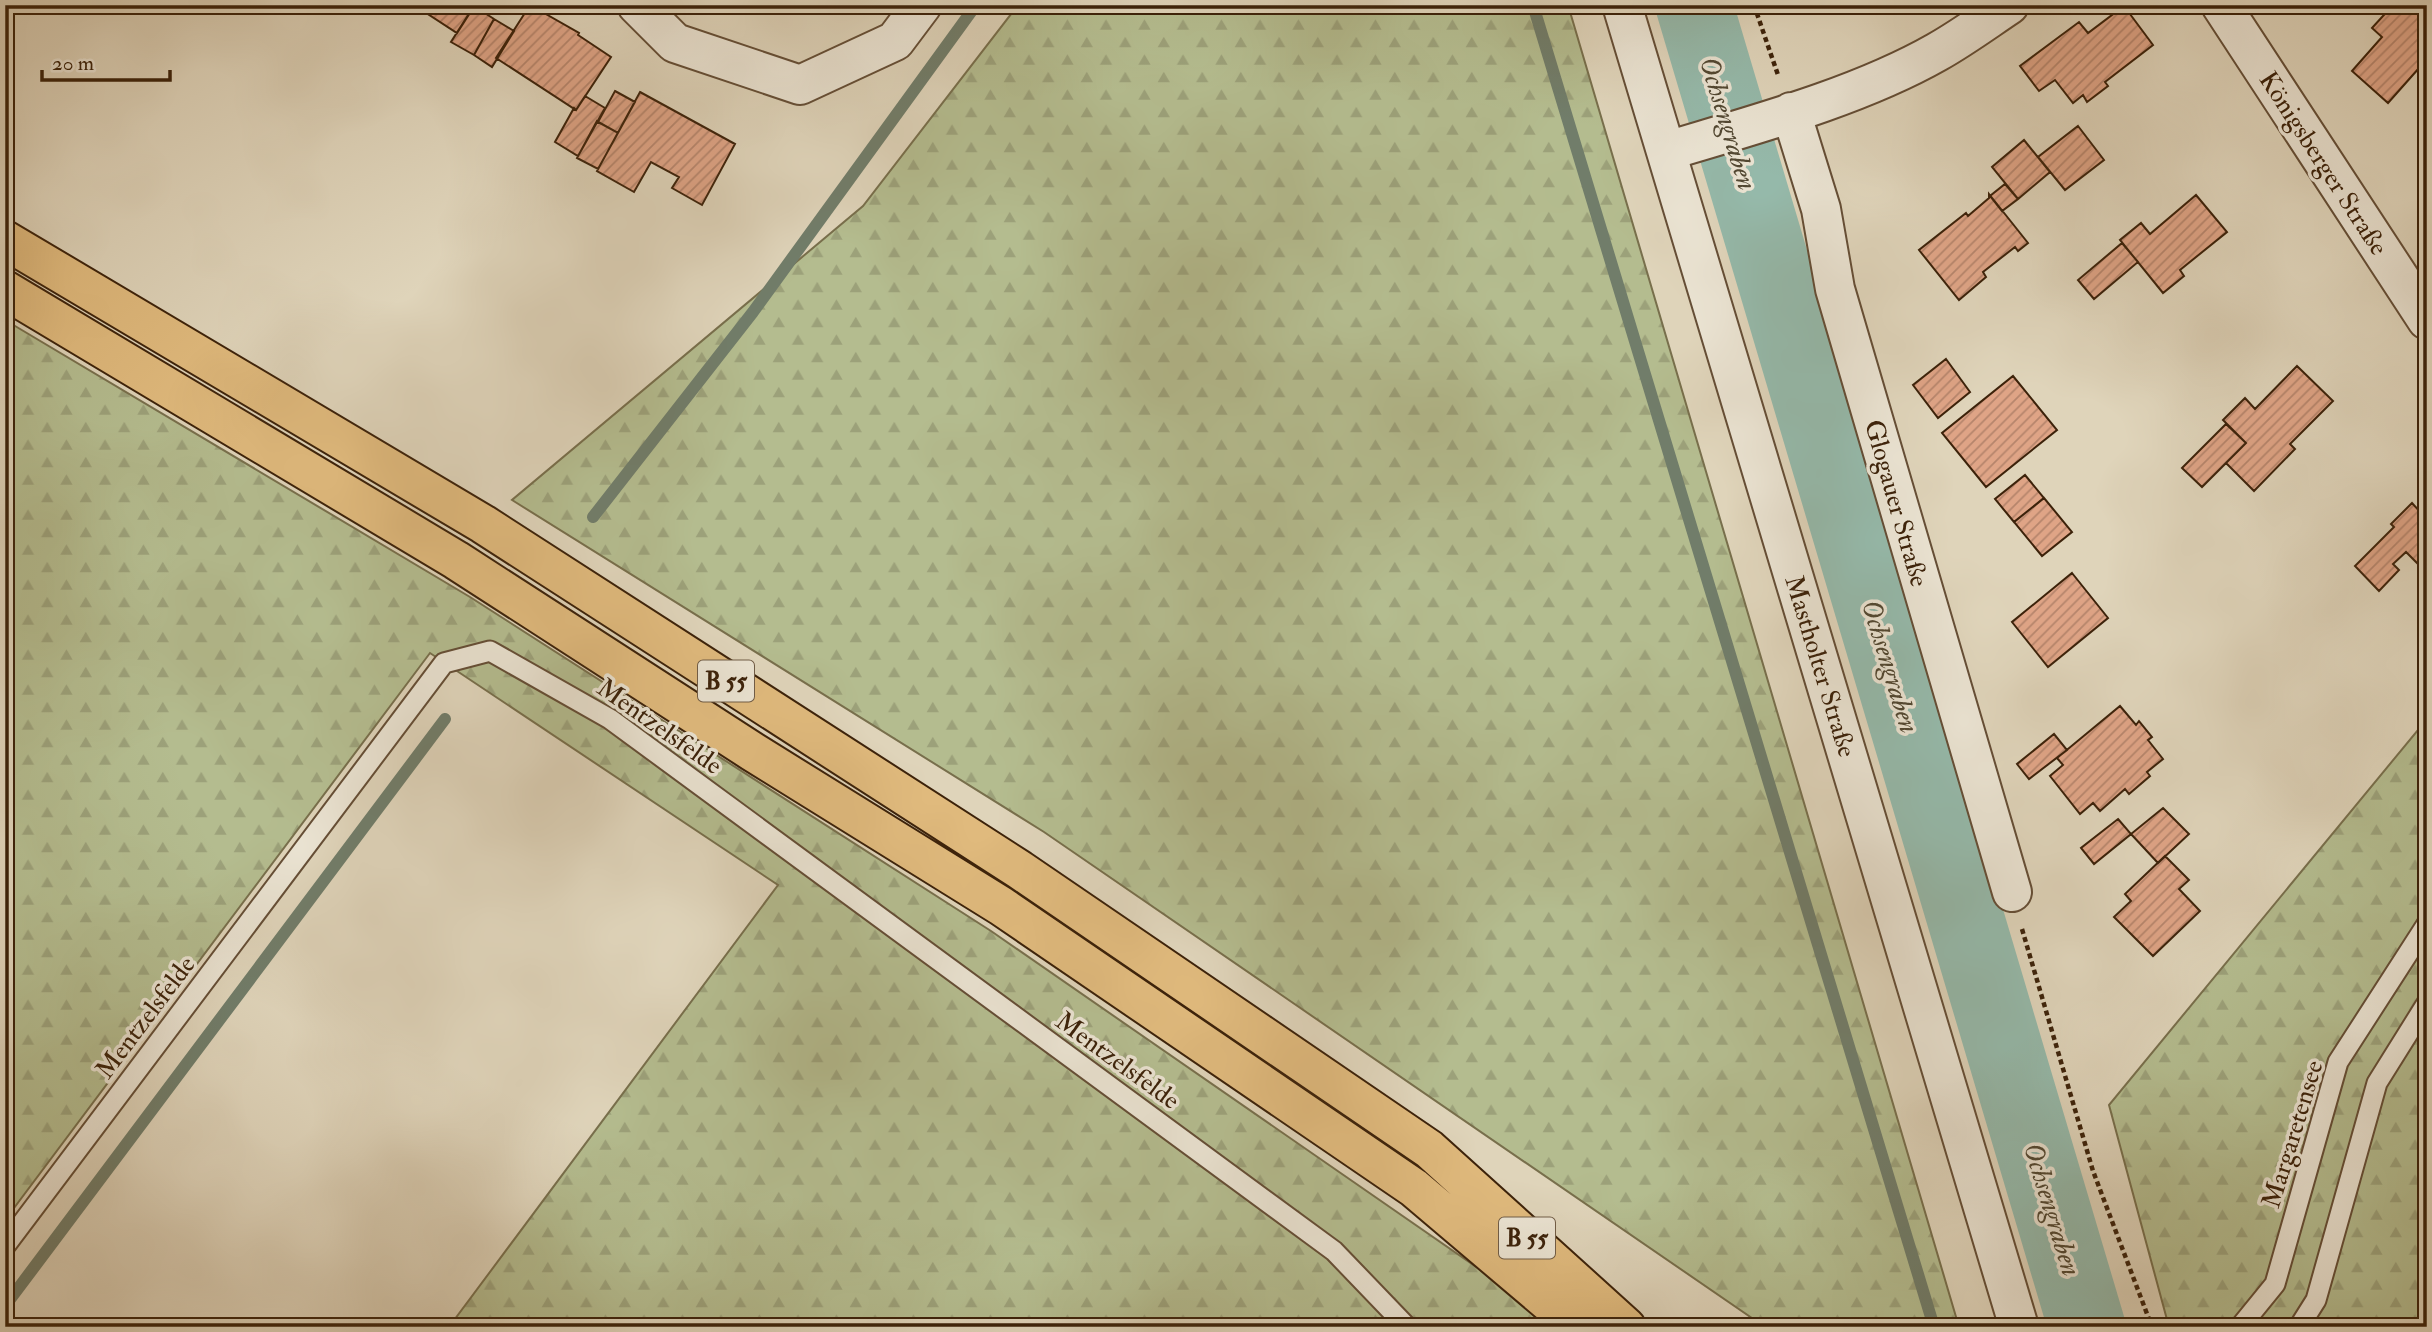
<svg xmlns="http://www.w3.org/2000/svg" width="2432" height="1332" viewBox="0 0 2432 1332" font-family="'IM FELL Double Pica',serif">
<defs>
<pattern id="forest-firs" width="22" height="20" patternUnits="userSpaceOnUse" patternTransform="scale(1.75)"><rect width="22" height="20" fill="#b4bc8f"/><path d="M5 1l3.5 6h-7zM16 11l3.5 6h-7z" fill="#9ca17a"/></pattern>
<pattern id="building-hatch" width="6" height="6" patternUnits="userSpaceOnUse" patternTransform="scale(1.75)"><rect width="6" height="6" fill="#dfa486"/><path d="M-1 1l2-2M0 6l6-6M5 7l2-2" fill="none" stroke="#b6856c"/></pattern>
</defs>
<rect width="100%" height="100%" fill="#dfd4ba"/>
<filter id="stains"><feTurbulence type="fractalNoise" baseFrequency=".00286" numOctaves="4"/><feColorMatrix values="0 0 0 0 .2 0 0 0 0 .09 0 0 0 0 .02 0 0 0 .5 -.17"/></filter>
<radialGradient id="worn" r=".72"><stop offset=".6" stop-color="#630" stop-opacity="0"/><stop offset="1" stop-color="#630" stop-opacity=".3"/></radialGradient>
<!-- forest -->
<path fill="url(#forest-firs)" stroke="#786f4c" stroke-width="2" d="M1018 5H1568L1959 1327H1765L1044 832 512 500 863 206Z
M5 320 470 597 991 931 1563 1327H449L778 885 430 653 5 1220Z
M2427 719V1327H2169L2109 1105Z"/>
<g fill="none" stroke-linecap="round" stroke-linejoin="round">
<!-- stream -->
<path stroke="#717d6a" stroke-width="12" d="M1533 5 1934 1327
M593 517 753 312 976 5
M5 1306 445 719"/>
<!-- river -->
<path stroke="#95b9aa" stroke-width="77" d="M1694 5 2087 1327"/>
</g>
<!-- building -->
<path fill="url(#building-hatch)" stroke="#3c220a" stroke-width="2" d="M414 5H475L457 33Z
M530 5 579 33 578 35 611 57 576 110 496 58Z
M2393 5H2409L2427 21V59L2388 103 2352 71 2382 37 2372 28Z
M2409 5H2427V21Z
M474 6 494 19 474 55 451 42Z
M2124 6 2153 45 2105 82 2108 86 2087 102 2083 95 2073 103 2055 80 2039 91 2020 66 2079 22 2088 33Z
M494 19 514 31 492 67 474 55Z
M615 91 635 102 618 133 598 122Z
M640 92 735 144 702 205 672 188 679 177 651 162 634 192 597 171Z
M585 96 605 108 578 156 555 142 574 108 576 110Z
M597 121 618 133 598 169 577 158Z
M2078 126 2104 160 2065 190 2038 157Z
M2024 140 2050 172 2018 199 1992 167Z
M2005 184 2018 199 2002 211 1990 196Z
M1989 194 2028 243 2018 251 2015 247 1983 272 1986 277 1959 300 1919 250 1966 213 1968 216 1989 198Z
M2196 195 2227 232 2180 270 2184 276 2163 293 2120 240 2141 223 2150 234Z
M2122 243 2138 262 2094 299 2078 280Z
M1946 359 1970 392 1938 418 1913 385Z
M2297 366 2333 401 2290 444 2295 449 2254 491 2226 463 2246 443 2223 420 2245 398 2255 409Z
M2013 376 2057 430 1986 487 1942 433Z
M2226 424 2246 443 2202 487 2182 468Z
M2025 475 2044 498 2014 522 1995 499Z
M2044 498 2072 532 2042 556 2014 522Z
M2412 503 2422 514 2427 509V573L2406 552 2393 564 2399 570 2379 591 2355 566 2394 527 2391 524Z
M2072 573 2108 618 2048 667 2012 622Z
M2120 706 2136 725 2139 721 2152 737 2148 740 2163 759 2147 772 2150 776 2129 794 2125 789 2100 811 2093 803 2080 814 2050 776 2063 765 2057 758Z
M2054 734 2067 750 2029 779 2017 764Z
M2163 808 2189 834 2158 863 2131 834Z
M2118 819 2131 834 2094 864 2081 848Z
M2165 856 2189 880 2179 889 2200 911 2153 956 2114 917 2131 901 2125 894Z"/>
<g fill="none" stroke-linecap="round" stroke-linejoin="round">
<!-- service casing -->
<g stroke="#654e36" stroke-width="23">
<path id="service" d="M5 1246 444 663 490 651 610 719 1334 1251 1407 1327
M2240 1327 2275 1284 2338 1062 2427 924
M2299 1327 2316 1300 2377 1083 2427 1003"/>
</g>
<!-- minor casing -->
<g stroke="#654e36" stroke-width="42">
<path id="minor" d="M637 5 675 43 800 85 895 41 922 5
M2221 5 2427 320
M1791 112 1821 209 1835 289 2012 892
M1667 151C1753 125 1858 97 1937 52 1962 38 1985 21 2009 5"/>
</g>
<!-- tertiary casing -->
<g stroke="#654e36" stroke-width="42">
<path id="tertiary" d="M1622 5 2019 1327"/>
</g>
<!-- primary casing -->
<g stroke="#3c220a" stroke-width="42">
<path id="primary" d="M5 240 483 524 1020 870 1429 1149 1626 1327
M5 290 456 560 753 752 1001 906 1414 1188 1578 1327"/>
</g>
<!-- path -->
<path stroke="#3c220a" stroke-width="4.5" stroke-dasharray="5 3.5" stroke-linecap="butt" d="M1754 5 1778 75
M2022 929 2093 1171 2152 1327"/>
<!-- service -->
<use href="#service" stroke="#eae3d2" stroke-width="19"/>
<!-- minor -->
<use href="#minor" stroke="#eae3d2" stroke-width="38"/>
<!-- tertiary -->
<use href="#tertiary" stroke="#eae3d2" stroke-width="38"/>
<!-- primary -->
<use href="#primary" stroke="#e0ba7d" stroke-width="38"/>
</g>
<g text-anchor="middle" stroke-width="7" stroke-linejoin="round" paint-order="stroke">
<!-- shield labels -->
<g fill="#eae3d2" stroke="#705c46" stroke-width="2">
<rect x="698" y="660.5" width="56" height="41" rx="5"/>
<rect x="1499" y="1217.5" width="56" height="41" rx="5"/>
</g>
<g font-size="24" font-weight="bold" fill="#3c220a">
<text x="726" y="689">B 55</text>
<text x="1527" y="1246">B 55</text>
</g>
<!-- street labels -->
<g font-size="26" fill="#3c220a" stroke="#eae3d2">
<text transform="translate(2324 163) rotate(57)" y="9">Königsberger Straße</text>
<text transform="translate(1897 503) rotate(74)" y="9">Glogauer Straße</text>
<text transform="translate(1821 666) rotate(73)" y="9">Mastholter Straße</text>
<text transform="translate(660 726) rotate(35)" y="9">Mentzelsfelde</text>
<text transform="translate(145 1017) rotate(-53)" y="9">Mentzelsfelde</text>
<text transform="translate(1118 1060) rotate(36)" y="9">Mentzelsfelde</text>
<text transform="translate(2292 1134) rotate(-73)" y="9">Margaretensee</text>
</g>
<!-- water labels -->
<g font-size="28" font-style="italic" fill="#524832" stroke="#eae3d2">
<text transform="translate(1729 123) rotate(73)" y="10">Ochsengraben</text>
<text transform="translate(1891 666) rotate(73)" y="10">Ochsengraben</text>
<text transform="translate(2053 1209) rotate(73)" y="10">Ochsengraben</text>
</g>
</g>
<!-- margin -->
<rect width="2432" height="1332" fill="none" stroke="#dfd4ba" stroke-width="28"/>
<rect x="7" y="7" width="2418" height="1318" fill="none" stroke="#3c220a" stroke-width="3.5"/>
<rect x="14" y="14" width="2404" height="1304" fill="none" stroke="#3c220a" stroke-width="2"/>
<!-- scale -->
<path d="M42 70v10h128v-10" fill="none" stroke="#3c220a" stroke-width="3.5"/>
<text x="52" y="70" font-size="21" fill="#3c220a" stroke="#eae3d2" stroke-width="5" paint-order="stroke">20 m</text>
<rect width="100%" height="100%" filter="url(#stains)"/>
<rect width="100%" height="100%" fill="url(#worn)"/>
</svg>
